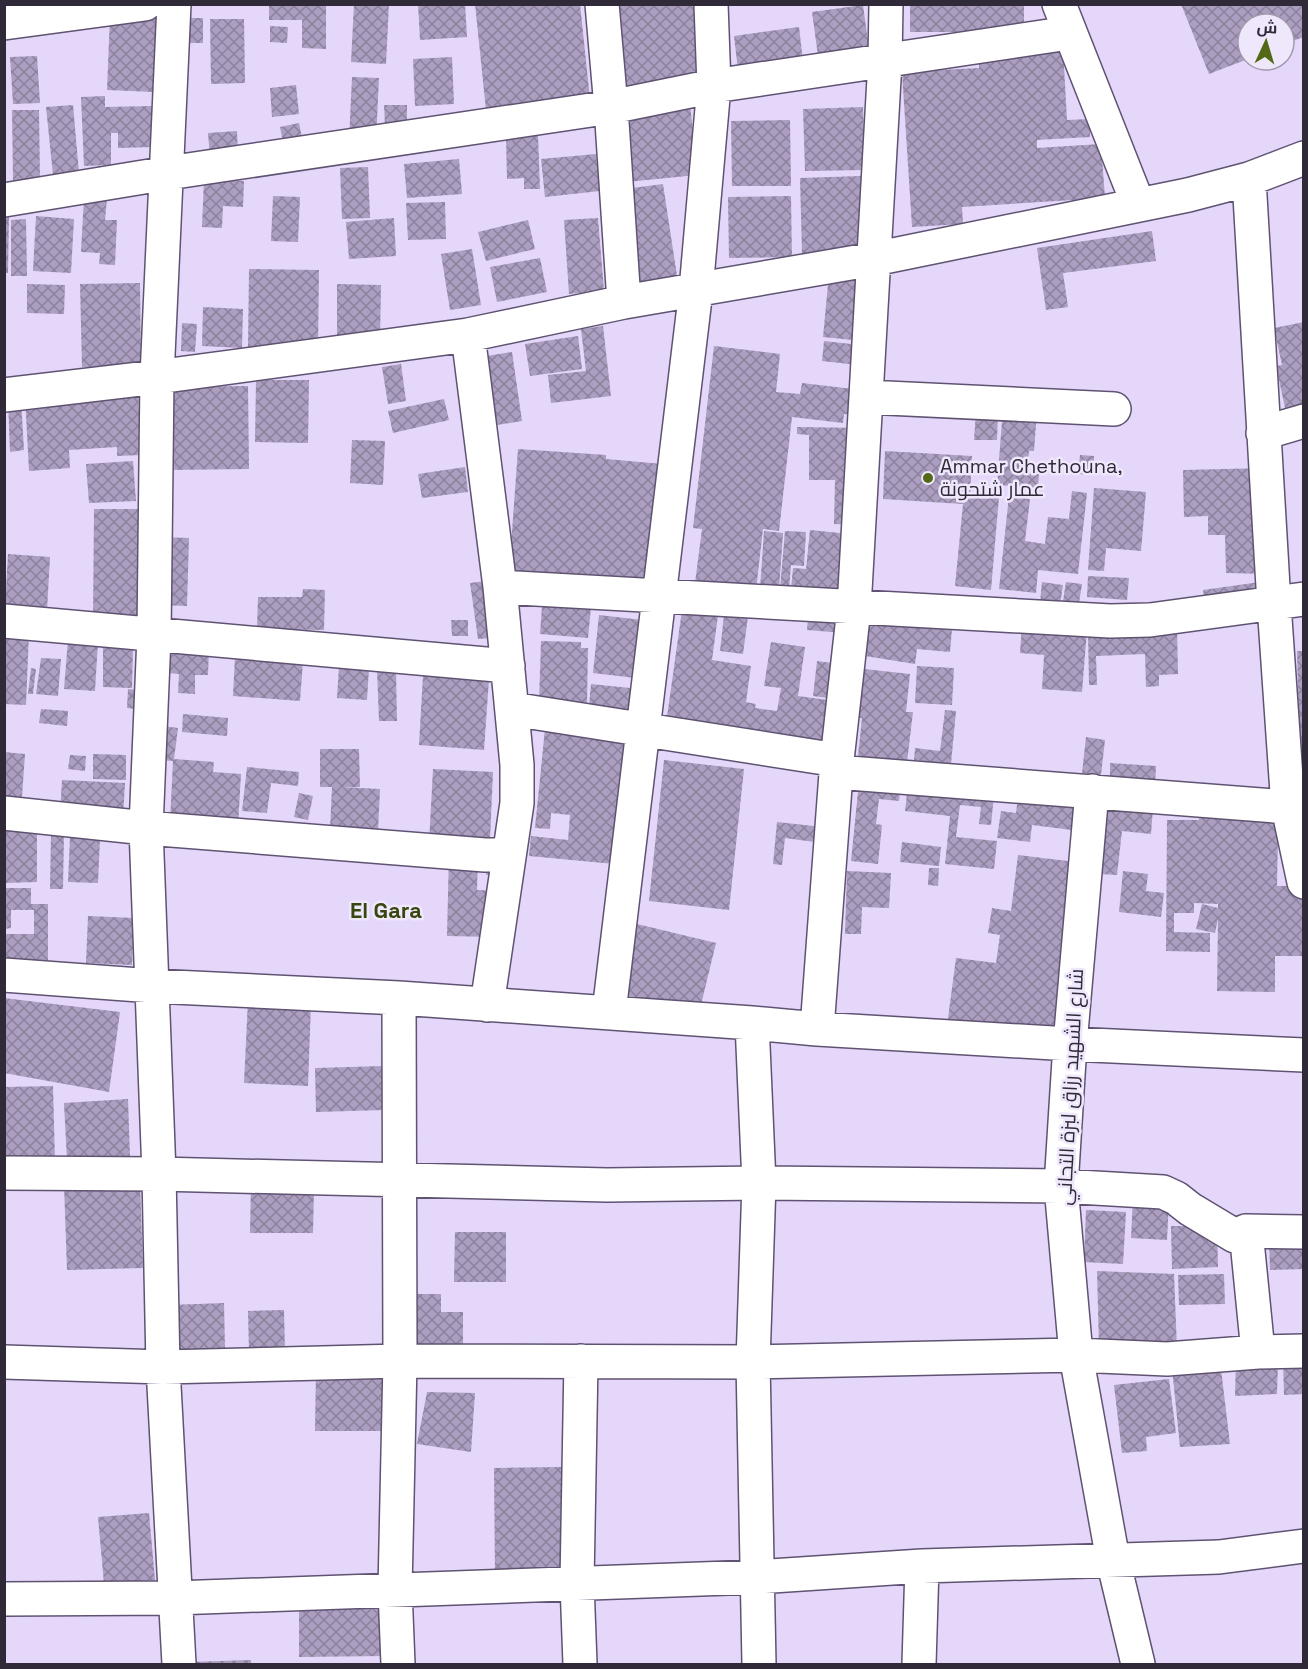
<svg xmlns="http://www.w3.org/2000/svg" width="1308" height="1669" viewBox="0 0 1308 1669" font-family="'Space Grotesk',Cairo,sans-serif">
<defs>
<pattern id="building-cross-hatch" width="8" height="8" patternUnits="userSpaceOnUse" patternTransform="scale(1.5)"><rect width="8" height="8" fill="#ab9ec0"/><path d="M0 0l8 8M0 8l8-8" fill="none" stroke="#8c819d"/></pattern>
</defs>
<rect width="100%" height="100%" fill="#e4d7fa"/>
<!-- building -->
<path fill="url(#building-cross-hatch)" d="M269 4H326V49L302 48V20H269Z
M354 4H389L386 64 351 62Z
M418 4H465L467 37 420 40Z
M475 4H580L590 99 486 110Z
M608 4H707L714 78 616 87Z
M910 4H1024V32H910Z
M1181 4H1304V37L1284 44V24H1248V59L1209 74Z
M863 5 869 49 818 56 812 12Z
M110 16 156 17 154 92 107 90Z
M183 18H203V43H183Z
M210 19H244L245 83 211 84Z
M270 26 288 27 287 43 270 42Z
M799 27 803 61 738 70 734 36Z
M1063 49 1067 120 1090 119V137L1037 140V148L1101 144 1105 198 962 207 963 224 912 227 902 72 979 68V55Z
M37 56 40 103 13 104 10 57Z
M452 57 454 104 415 106 413 59Z
M352 77 379 78 376 141 349 140Z
M296 85 299 114 272 117 270 88Z
M105 96V107L153 106 154 147 118 148V133H111V165L84 166 81 97Z
M690 103 697 175 627 182 620 110Z
M73 105 79 173 53 175 46 107Z
M384 105H407V126H385Z
M863 107 865 170 805 171 803 109Z
M12 110H39L40 180 13 181Z
M790 120 791 186H732L731 121Z
M299 123 303 143 284 147 280 127Z
M237 131 238 156 210 157 208 133Z
M538 135 540 189H524V178L507 179 506 136Z
M596 154 600 191 545 197 541 159Z
M459 159 462 194 407 198 404 164Z
M368 167 370 218 342 219 340 168Z
M861 176 863 252 802 253 800 178Z
M204 179 244 181 243 207 223 206 222 228 202 227Z
M663 184 677 276 631 283 617 190Z
M273 196 300 197 298 242 271 241Z
M791 196 792 257 729 258 728 197Z
M84 197 107 198 105 220H117L115 265 99 264 100 253 81 252Z
M445 202 446 239 408 240 406 203Z
M4 215H9L8 273H4Z
M36 216 74 219 71 273 33 271Z
M394 218 396 256 349 259 346 222Z
M598 218 604 291 569 294 564 220Z
M26 219 27 276H11V220Z
M528 220 535 249 486 261 478 232Z
M1152 231 1156 261 1063 273 1068 307 1046 310 1037 248Z
M472 249 481 305 450 310 441 254Z
M540 258 547 292 497 302 490 267Z
M249 269 319 270 318 348 248 347Z
M829 274 869 278 863 341 823 337Z
M140 283 141 366 82 367 80 284Z
M27 284 65 285 64 314 27 313Z
M337 284 381 285 380 337H337Z
M203 307 243 309 242 348 202 346Z
M1304 322V414L1287 417 1276 366 1282 365 1274 328Z
M182 323 197 324 195 352 181 351Z
M603 326 611 396 551 403 548 375 586 371 581 329Z
M578 336 582 369 530 376 525 344Z
M824 341 860 345 858 365 822 361Z
M714 346 780 354 776 392 800 394 802 383 870 391 867 416 844 414 843 423 792 417 779 531 763 529 756 590 695 583 702 529 693 528Z
M512 352 522 421 490 426 480 357Z
M401 364 406 401 388 404 382 367Z
M256 380H309L308 443 255 442Z
M248 386 249 469 166 470 165 387Z
M138 389 141 455 117 456V447L69 450 70 468 29 471 25 396Z
M21 399 24 450 10 452 8 400Z
M444 399 449 420 393 433 388 411Z
M1003 409 1037 411 1034 451H1029L1027 473 1039 474 1038 488 997 485Z
M976 412 998 413 997 440H974Z
M797 427 864 428 862 525 834 524 835 480H809V435L797 434Z
M352 440 385 441 383 485 350 483Z
M518 449 606 455V459L674 465 653 583 509 573Z
M885 451 972 456 970 495 999 497 991 590 955 586 963 504 883 499Z
M1080 455 1094 456 1093 475 1078 474Z
M133 461 136 501 89 503 86 464Z
M465 467 468 492 422 498 418 474Z
M1266 468 1269 574 1226 573 1225 535H1208V516L1184 517 1183 470Z
M1094 488 1146 492 1141 551 1106 548 1104 571 1088 570Z
M1072 491 1087 493 1078 574 1038 570 1036 593 999 589 1009 496 1030 499 1025 541 1045 544 1048 517 1069 519Z
M94 509H141L140 622H93Z
M810 530 859 535 851 610 791 589 793 568 806 569Z
M764 531 783 533 779 590 760 589Z
M785 531 806 532 804 566 791 565 789 590 780 589Z
M160 537 189 538 187 606 158 605Z
M8 554 50 557 47 611 5 608Z
M1088 576 1129 578 1127 600 1087 597Z
M493 580 501 637 478 639 470 583Z
M1267 581 1270 599 1206 609 1203 590Z
M1042 582 1063 585 1060 605 1040 603Z
M1066 582 1082 584 1079 603 1063 601Z
M303 589 325 590 324 630 257 629 258 597H302Z
M543 592 592 597 588 638 540 634Z
M683 603 719 608 712 660 751 666 746 702 756 704 755 708 777 711 781 688 764 686 771 642 805 647 798 696 857 704 850 750 666 724Z
M725 606 749 609 743 654 720 651Z
M809 607 847 611 844 633 807 630Z
M869 611 953 618 950 652 917 649 915 664 865 656Z
M599 615 651 621 644 679 593 673Z
M451 620H468V636H452Z
M1022 625 1087 630 1082 692 1042 689 1044 655 1020 653Z
M1177 628 1178 674 1159 675V686L1146 687 1145 654 1096 656 1097 685H1089L1088 631Z
M4 632 29 633 26 705 4 704Z
M68 640 98 642 95 691 64 689Z
M541 641 581 642V648H588L587 704 539 702Z
M158 646 209 649 208 675H195V694L178 693 179 674 157 672Z
M103 647 133 648 132 688 103 687Z
M1297 651H1304V758L1300 759Z
M235 657 303 661 300 701 233 696Z
M41 658 61 659 58 696 36 694Z
M817 661 854 666 850 701 813 696Z
M339 666 369 668 367 700 337 698Z
M917 666 954 668 952 705 915 703Z
M31 668 36 669 33 694H28Z
M864 669 910 674 906 712H913L907 762 858 756 862 718H859Z
M377 670H396L397 721H379Z
M423 675 489 679 484 750 419 745Z
M591 684 640 689 625 865 529 856 531 836 568 840 570 815 551 813 550 829 535 828 546 719 589 706Z
M128 689 148 691 146 710 127 708Z
M41 709 68 711 67 726 39 723Z
M945 710 956 711 951 764 914 760 915 748 940 751Z
M183 714 228 718 227 736 182 732Z
M163 726 178 728 174 759 214 762 213 772 241 774 238 826 170 822 173 761 159 760Z
M1086 737 1105 740 1101 775 1082 773Z
M320 749H359L360 787H341L380 789 378 832 330 830 332 787H320Z
M4 752 25 754 22 797 4 796Z
M93 754 126 755V780L93 779Z
M70 755 86 756 85 771 68 769Z
M664 760 744 769 729 910 649 901Z
M1110 763 1156 766 1155 785 1110 783Z
M247 767 299 772 298 786 271 783 267 813 242 811Z
M433 769 493 772 490 840 502 876 486 875 489 845 429 843Z
M860 772 902 776 899 801 879 799 876 824 882 825 878 864 851 861Z
M909 777 995 785 991 825 979 824 981 807 960 805 956 837 997 841 994 869 945 864 950 816 905 811Z
M62 780 125 783 123 817 60 814Z
M1019 789 1092 798 1088 832 1032 825 1030 842 997 838 1001 811 1016 813Z
M299 793 313 796 308 820 294 817Z
M1106 804 1153 808 1151 834 1122 831 1117 875 1099 874Z
M1293 807 1278 836 1277 886H1290L1304 871V956H1275V992L1217 991 1218 919 1215 933 1196 929 1202 904 1218 908V904L1194 903V913H1174V932L1210 933V952L1166 951 1167 820H1199V810Z
M777 822 823 827 822 843 785 838 782 865 773 864Z
M4 830H37V882L4 883Z
M51 833H64L63 889H50Z
M70 837 100 838 98 883 68 882Z
M902 842 941 847 939 866 900 862Z
M449 854 478 855 477 890 508 891 492 937 447 936Z
M1018 855 1084 863 1072 1034 947 1026 956 958 996 963 1000 935 988 933 992 908 1011 911Z
M929 868H939L938 886 928 885Z
M847 871 891 873 889 908 862 907 861 934H845Z
M1123 871 1148 874 1146 891 1164 893 1161 917 1119 912Z
M4 888H31V904H48V960H4V934H34V910H11V928L4 929Z
M88 916 134 918 132 965 86 963Z
M637 924 716 943 699 1013 620 995Z
M4 998 120 1012 109 1092 4 1073Z
M248 1000 311 1003 308 1086 244 1083Z
M384 1066 385 1110 316 1112 315 1068Z
M53 1086 55 1161 4 1163V1087Z
M128 1099 130 1157 67 1160 64 1103Z
M140 1183 143 1268 67 1270 64 1185Z
M251 1185 314 1186 313 1233H250Z
M1133 1199 1169 1201 1167 1240 1131 1238Z
M1086 1210 1126 1212 1123 1264 1084 1262Z
M1171 1226H1217L1218 1267 1172 1269Z
M455 1232H506V1282H454Z
M1269 1238H1304V1269L1270 1270Z
M1097 1271 1174 1274 1177 1349 1099 1347Z
M1224 1274 1225 1304 1179 1305 1178 1275Z
M411 1294H441V1312H463V1348H411Z
M224 1303 225 1349 172 1351 170 1305Z
M284 1310 285 1352 249 1353 248 1311Z
M1304 1355V1394L1284 1395 1283 1358Z
M1236 1358 1278 1361 1277 1394 1235 1396Z
M1172 1368 1221 1369 1230 1444 1180 1447Z
M316 1370 385 1371 384 1431H315Z
M1169 1379 1176 1433 1146 1437 1147 1451 1122 1453 1114 1385Z
M427 1392 475 1393 471 1452 417 1444Z
M562 1467 571 1574 495 1577 494 1468Z
M149 1513 155 1580 104 1584 98 1517Z
M299 1606H385V1656L299 1657Z
M251 1660V1664H189V1662Z"/>
<g fill="none" stroke-linecap="round" stroke-linejoin="round">
<!-- minor casing -->
<g stroke="#5f5371" stroke-width="36">
<path id="minor" d="M174 4 157 377 154 636 146 828 159 1174 163 1367 179 1664
M602 4 611 107 624 302
M1059 4 1138 204
M4 23 145 4
M1249 179 1274 604 1288 807 1304 882
M4 200 168 173 611 107 714 86 1069 33
M468 335 500 587 517 765V803L487 1005
M4 395 157 377 468 335 624 302 874 259 1188 195 1249 179 1304 158
M866 397 1114 409
M1263 433 1304 421
M500 587C703 597 906 611 1110 621L1150 620 1304 599
M4 621 508 666
M512 709 837 760
M836 772 1288 807
M1092 791 1070 1044 1061 1186 1076 1355 1113 1560 1138 1664
M4 813 146 828 485 855H509
M4 975 153 986 399 998 752 1023 817 1029 1070 1044 1304 1055
M609 1012 696 290 714 86 711 4
M752 1023 759 1183 753 1362 759 1664
M817 1029 837 760 854 608 885 61 886 4
M4 1173 159 1174 607 1185 759 1183 1061 1186 1163 1192 1176 1198 1190 1209 1235 1236 1246 1231 1304 1232
M1246 1231 1258 1352
M4 1362 163 1367 400 1361 753 1362 1076 1355 1167 1359 1258 1352 1304 1351
M4 1599 175 1598 756 1577 922 1566 1219 1557 1304 1546
M398 1664 395 1590 400 1361 399 998
M580 1664 577 1583 581 1361
M919 1664 922 1566"/>
</g>
<!-- minor -->
<use href="#minor" stroke="#fff" stroke-width="33"/>
</g>
<!-- markers -->
<circle fill="#546916" stroke="#efe7fc" stroke-width="2" cx="928" cy="478" r="6"/>
<g text-anchor="middle" stroke-width="5" stroke-linejoin="round" paint-order="stroke">
<!-- poi labels -->
<g font-size="20" fill="#302a38" stroke="#efe7fc" text-anchor="start">
<text x="940" y="473">Ammar Chethouna,<tspan x="940" dy="23">عمار شتحونة</tspan></text>
</g>
<!-- street labels -->
<g font-size="20" fill="#302a38" stroke="#efe7fc">
<text transform="translate(1070 1087) rotate(-87)" y="7">شارع الشهيد رزاق لبزة التجاني</text>
</g>
<!-- quarter labels -->
<g font-size="22" font-weight="bold" fill="#38470f" stroke="#efe7fc">
<text x="386" y="918">El Gara</text>
</g>
</g>
<!-- border -->
<rect width="1308" height="1669" fill="none" stroke="#302a38" stroke-width="12"/>
<!-- north arrow -->
<g transform="translate(1266 42) rotate(4)"><circle r="28" fill="#efe7fc" stroke="#a39bae" stroke-width="1.5"/>
<path d="M0-4.5L10 22L0 15L-10 22Z" fill="#546916"/>
<text y="-9" font-size="16" font-weight="bold" text-anchor="middle" fill="#302a38">ش</text>
</g>
</svg>
